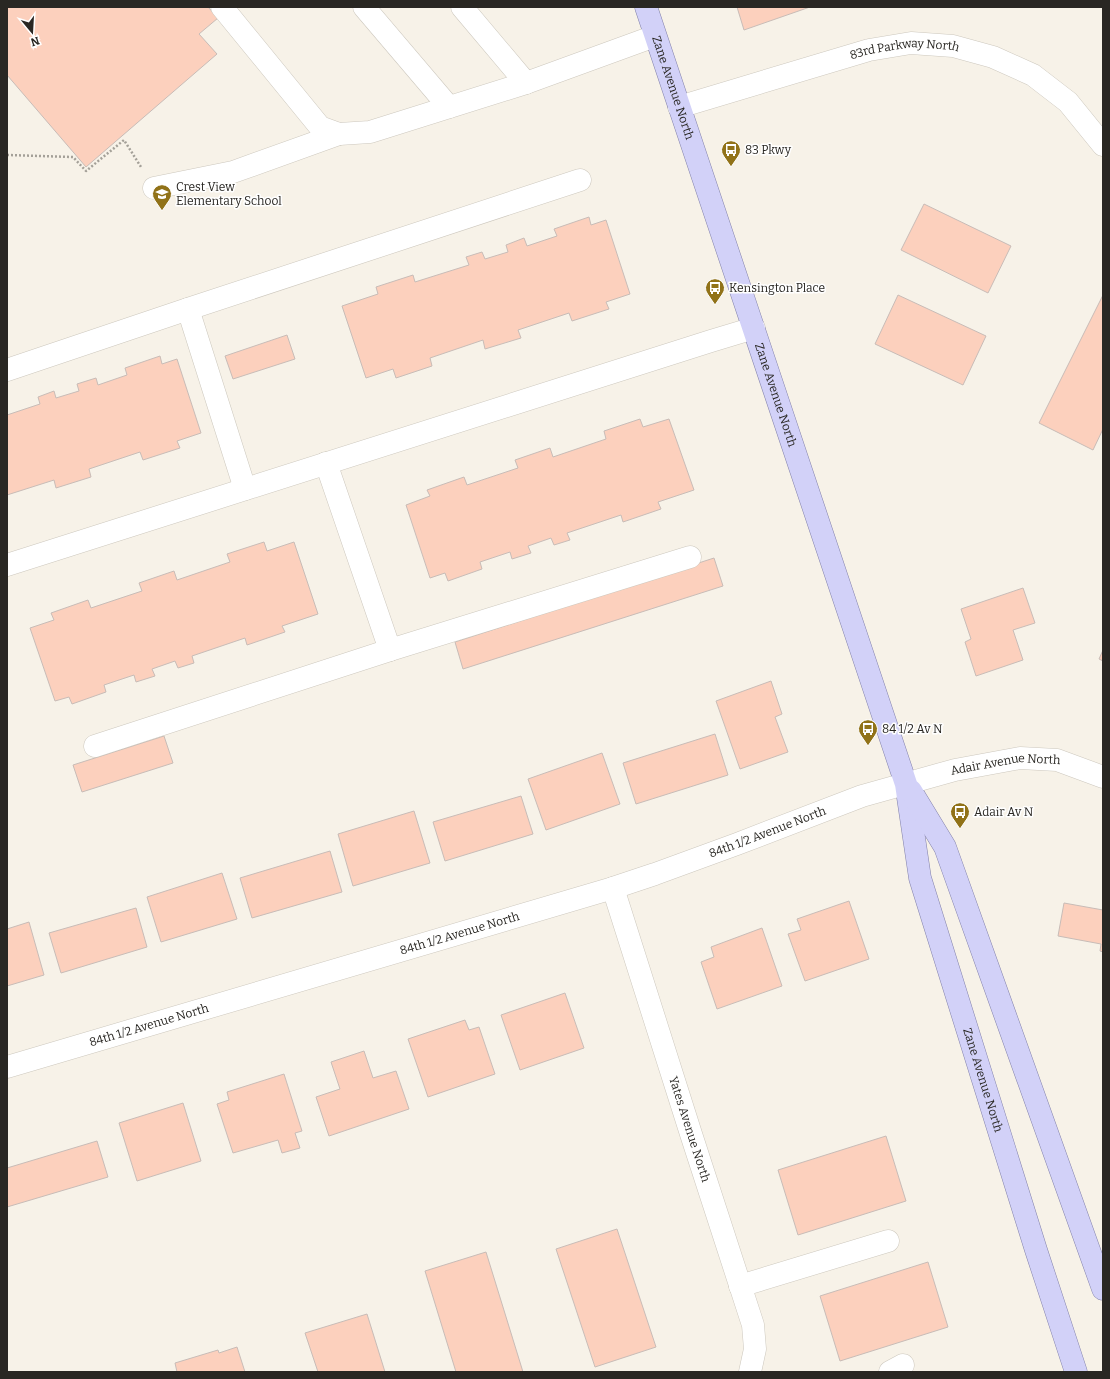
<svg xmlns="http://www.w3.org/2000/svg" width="1110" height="1379" viewBox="0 0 1110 1379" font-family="Bitter,serif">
<rect width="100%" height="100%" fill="#f7f2e8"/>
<!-- building -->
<path fill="#fcd0bd" stroke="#c8bcb7" d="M7 7H208L218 18 199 34 217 54 86 167 7 75Z
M737 7H810L744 30Z
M924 204 1011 246 988 293 901 250Z
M589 217 591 225 606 220 630 294 606 302 609 309 572 321 569 313 518 330 521 338 485 349 483 340 430 358 432 366 396 378 393 369 366 378 342 306 378 294 376 287 413 275 415 282 469 265 466 257 482 252 485 259 508 252 506 245 524 238 527 246 557 236 554 229Z
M898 295 986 336 963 385 875 344Z
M1103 295V429L1093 450 1039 423Z
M287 335 295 359 233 379 225 356Z
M160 356 162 364 177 359 201 433 177 441 180 448 143 460 140 452 89 469 91 477 56 488 54 480 7 495V415L40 404 38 397 54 391 56 398 79 391 77 384 96 378 98 385 127 375 125 368Z
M640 419 643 427 669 419 694 490 658 502 661 509 623 522 621 515 567 533 570 540 554 545 551 538 528 546 531 553 512 559 510 552 480 562 482 569 448 581 445 573 430 578 406 505 430 496 427 490 464 477 467 485 518 468 515 460 550 448 553 457 606 439 604 431Z
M264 542 267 551 294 542 318 614 282 626 285 632 247 645 245 638 192 656 194 663 178 668 175 661 152 669 155 676 136 682 134 675 104 685 106 692 72 704 69 697 55 701 30 628 54 620 51 613 88 600 91 608 142 591 139 583 174 571 177 580 230 562 227 554Z
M714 558 723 586 463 669 455 642Z
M1023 588 1035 623 1013 630 1023 660 976 676 965 642 971 639 961 609Z
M1103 650V661L1099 659Z
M771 681 782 714 775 717 788 752 740 769 716 701Z
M715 734 728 775 636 804 623 763Z
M164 736 173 763 82 792 73 765Z
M602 753 620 804 546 830 528 779Z
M521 796 533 834 445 861 433 822Z
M414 811 430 863 353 886 338 834Z
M330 851 342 892 252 918 240 878Z
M222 873 237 919 161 942 147 897Z
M849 901 869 959 805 981 788 934 801 930 797 919Z
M1064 903 1103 910V952L1100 951 1101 944 1058 936Z
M136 908 147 947 61 973 49 933Z
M29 922 44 975 7 986V929Z
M762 928 782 986 717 1009 701 962 714 957 711 947Z
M565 993 584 1048 520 1070 501 1015Z
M465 1020 469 1030 479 1027 495 1074 428 1097 408 1039Z
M364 1051 373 1078 396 1071 409 1109 329 1136 316 1097 340 1089 331 1062Z
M284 1074 302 1131 295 1133 300 1148 282 1153 278 1140 233 1153 217 1104 229 1100 227 1092Z
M183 1103 201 1161 137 1181 119 1123Z
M886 1136 906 1201 798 1235 778 1170Z
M97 1141 108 1177 7 1207V1168Z
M617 1229 656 1347 595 1367 556 1249Z
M486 1252 523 1372H456L425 1271Z
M928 1262 948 1327 840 1361 820 1296Z
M367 1314 385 1372H318L305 1333Z
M237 1347 245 1372H177L175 1363 218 1350 219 1353Z"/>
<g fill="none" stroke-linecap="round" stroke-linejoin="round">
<!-- minor casing -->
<g stroke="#cdc8be" stroke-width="23">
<g id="minor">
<path d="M222 7 320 127 339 134 370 132 526 83 655 36"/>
<path d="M364 7 449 107"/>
<path d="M462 7 526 83"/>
<path id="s1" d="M679 107 869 50 911 43 953 46 993 57 1033 75 1068 102 1103 145"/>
<path d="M154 188 233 172 339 134"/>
<path d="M188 309 245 489"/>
<path d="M7 370 188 309 580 180"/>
<path d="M326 463 390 650 690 557"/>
<path d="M7 565 711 341 754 328"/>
<path d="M95 746 390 650"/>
<path id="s2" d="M613 888 691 1134 753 1325 755 1349 750 1372"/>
<path id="s3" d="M7 1067 613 888 655 874 737 844 862 796 955 770 1020 758 1057 760 1103 777"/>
<path d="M740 1286 888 1241"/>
<path d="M890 1372 903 1365"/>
</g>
</g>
<!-- major casing -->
<g stroke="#8382aa" stroke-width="23">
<g id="major">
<path id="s4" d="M646 7 906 784 920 878 1036 1250 1076 1372"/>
<path d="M911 791 945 847 1103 1289"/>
</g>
</g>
<!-- path -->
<path stroke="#a4a098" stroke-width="2.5" stroke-dasharray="2 2" stroke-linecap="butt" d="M7 155 73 157 86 171 124 140 141 167"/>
<!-- minor -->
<use href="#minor" stroke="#fff" stroke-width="22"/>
<!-- major -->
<use href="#major" stroke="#d2d1f8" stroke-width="22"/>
</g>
<!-- icons -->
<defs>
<g id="bus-pin" transform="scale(1)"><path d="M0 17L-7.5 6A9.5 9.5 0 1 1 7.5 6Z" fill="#917218" stroke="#fff"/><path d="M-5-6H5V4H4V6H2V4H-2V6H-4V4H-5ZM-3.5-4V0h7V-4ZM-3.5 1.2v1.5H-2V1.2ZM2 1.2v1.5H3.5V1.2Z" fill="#fff"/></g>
<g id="school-pin" transform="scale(1)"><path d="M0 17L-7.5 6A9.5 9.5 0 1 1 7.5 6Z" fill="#917218" stroke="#fff"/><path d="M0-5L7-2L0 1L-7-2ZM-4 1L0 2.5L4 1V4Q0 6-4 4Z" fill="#fff"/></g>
</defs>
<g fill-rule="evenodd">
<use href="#bus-pin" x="731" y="150"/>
<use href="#school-pin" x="162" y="194"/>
<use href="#bus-pin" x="715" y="288"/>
<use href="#bus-pin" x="868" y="729"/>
<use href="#bus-pin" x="960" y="812"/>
</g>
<g text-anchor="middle" stroke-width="3" stroke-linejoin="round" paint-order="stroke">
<!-- street labels -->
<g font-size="12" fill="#292723" stroke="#fff">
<text dy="4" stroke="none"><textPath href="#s1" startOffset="234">83rd Parkway North</textPath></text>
<text dy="4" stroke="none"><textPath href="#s4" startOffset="85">Zane Avenue North</textPath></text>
<text dy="4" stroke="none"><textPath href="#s4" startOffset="409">Zane Avenue North</textPath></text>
<text dy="4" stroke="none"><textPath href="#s3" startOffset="1045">Adair Avenue North</textPath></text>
<text dy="4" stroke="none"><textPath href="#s3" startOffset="796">84th 1/2 Avenue North</textPath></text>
<text dy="4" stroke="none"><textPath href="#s3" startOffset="472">84th 1/2 Avenue North</textPath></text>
<text dy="4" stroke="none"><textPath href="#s3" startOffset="148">84th 1/2 Avenue North</textPath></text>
<text dy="4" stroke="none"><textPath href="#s4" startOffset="1126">Zane Avenue North</textPath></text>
<text dy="4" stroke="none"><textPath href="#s2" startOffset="253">Yates Avenue North</textPath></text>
</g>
<!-- poi labels -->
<g font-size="12" fill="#292723" stroke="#fff" text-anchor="start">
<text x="745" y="154">83 Pkwy</text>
<text x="176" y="191">Crest View<tspan x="176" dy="14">Elementary School</tspan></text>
<text x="729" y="292">Kensington Place</text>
<text x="882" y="733">84 1/2 Av N</text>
<text x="974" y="816">Adair Av N</text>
</g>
</g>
<!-- border -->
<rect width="1110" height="1379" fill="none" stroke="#292723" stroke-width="16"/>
<!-- north arrow -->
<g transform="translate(32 32) rotate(162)" stroke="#ffffff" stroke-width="3" paint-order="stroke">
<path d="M0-3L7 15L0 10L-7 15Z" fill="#292723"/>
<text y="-6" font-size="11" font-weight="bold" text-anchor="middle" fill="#292723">N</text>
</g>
</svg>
